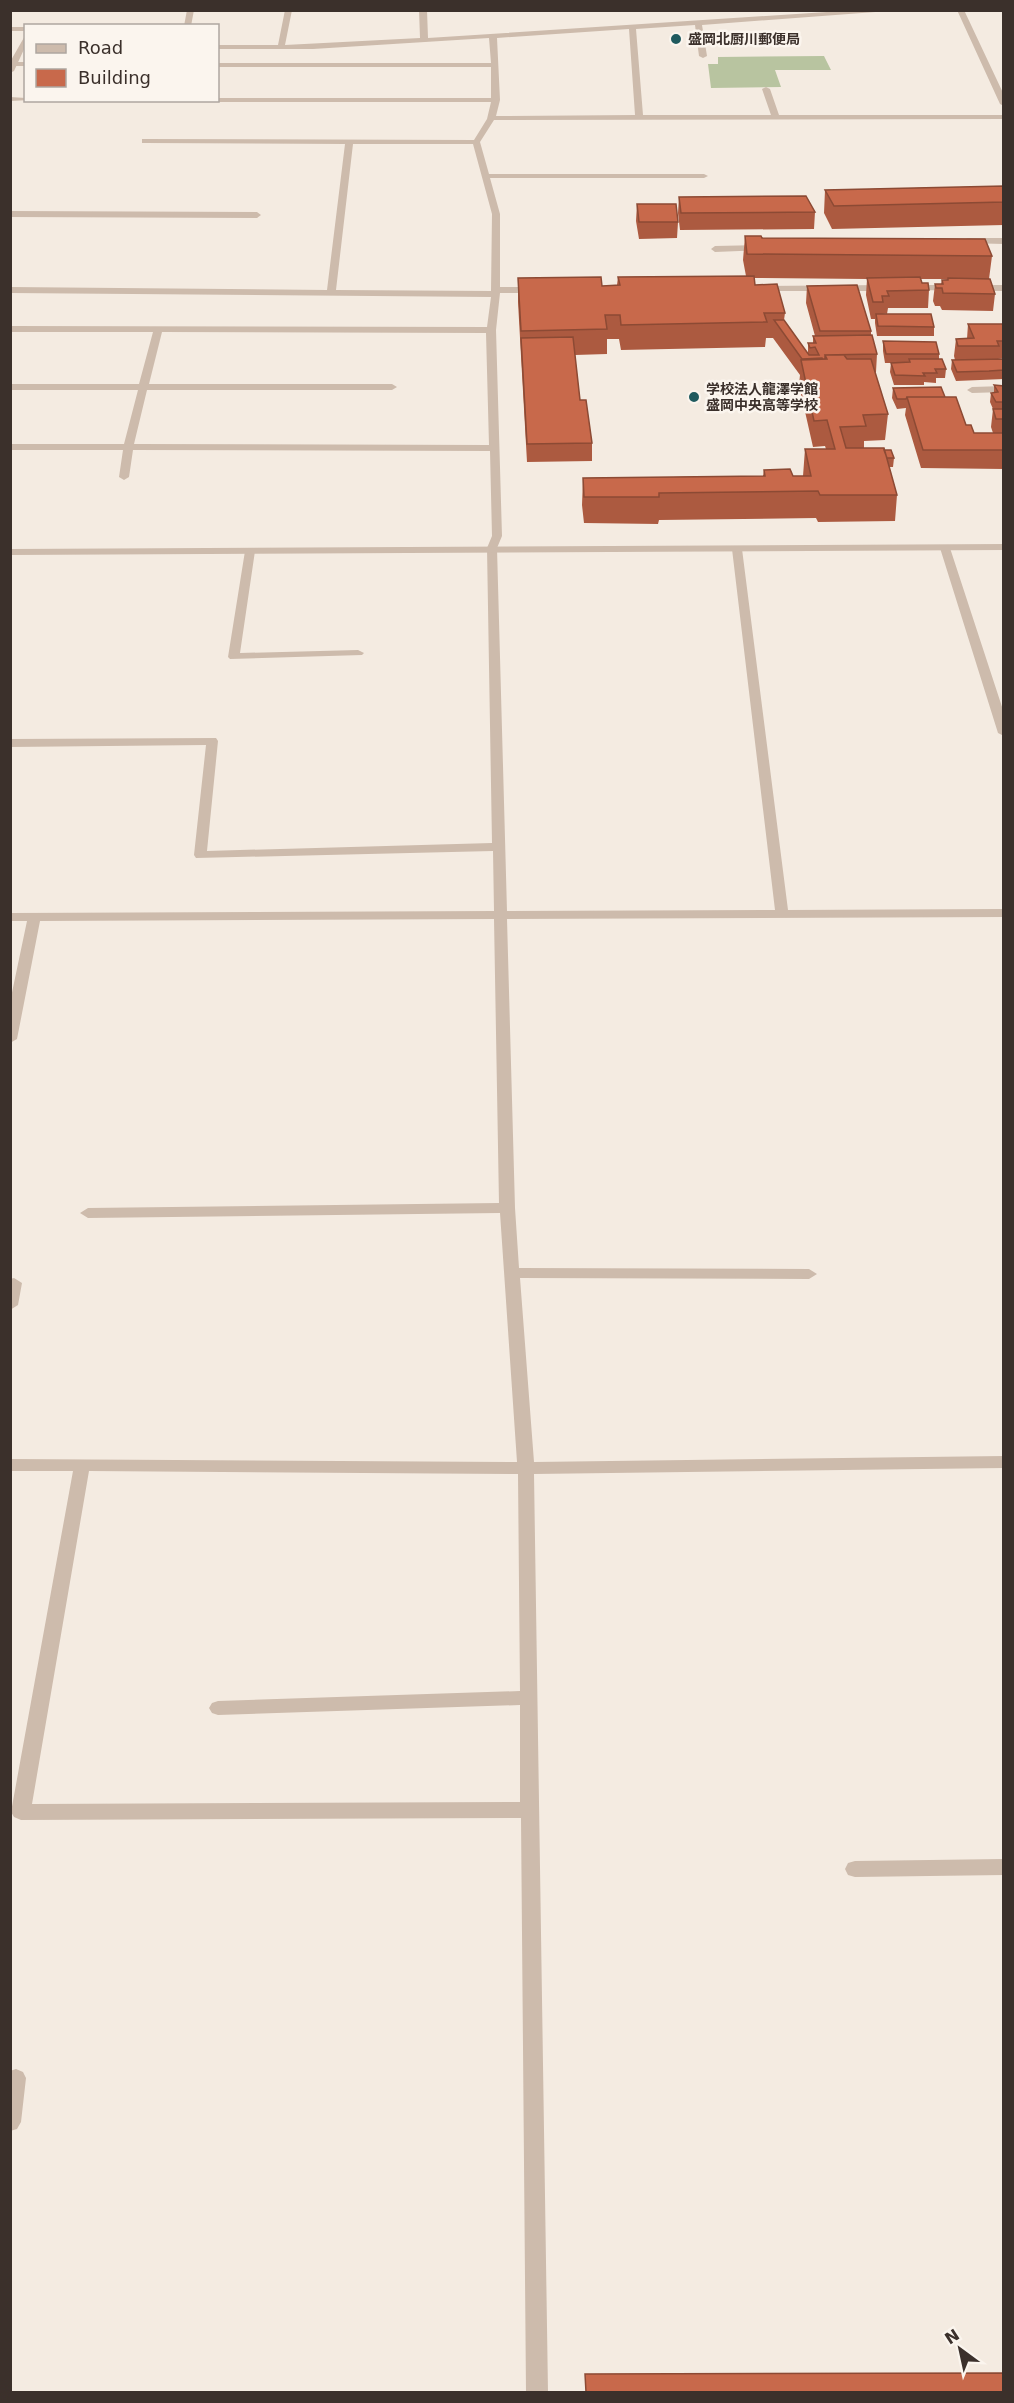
<svg xmlns="http://www.w3.org/2000/svg" width="1014" height="2403" viewBox="0 0 1014 2403" font-family="'DejaVu Sans','Noto Sans JP',sans-serif">
<rect width="100%" height="100%" fill="#f4ebe1"/>
<!-- green -->
<path fill="#b8c4a0" d="M824 56 831 70H775L781 87 711 88 708 64H718V57Z"/>
<g fill="none" stroke-linecap="round" stroke-linejoin="round">
<!-- service -->
<path fill="#cdbbac" fill-rule="evenodd" d="M968 238H1004V244L965 243V239Z
M762 245 765 246V250L715 252 711 249 715 246Z
M1004 386V392L972 393 967 390 972 387Z"/>
<!-- minor -->
<path fill="#cdbbac" fill-rule="evenodd" d="M187 10H194L191 26H184Z
M285 10H292L285 45 420 38 419 10H427L428 38 857 10H902L702 25 707 56 703 58 699 56 695 25 636 29 643 115H771L762 89 766 87 770 89 779 115H1004V119L494 120 480 142 489 174H704L708 176 704 178H490L500 214V287H538L542 290 538 293H500L496 330 502 536 497 548 507 911 775 910 732 549 737 546 742 549 788 910 1004 909V917L507 919 515 1208 519 1268 809 1269 817 1274 809 1279 520 1278 534 1462 1004 1456V1468L534 1474 548 2392H526L521 1818 21 1820 14 1817 11 1812 73 1471H10V1459L517 1462 500 1213 88 1218 80 1213 88 1208 499 1203 494 919 40 921 17 1039 10 1043V1002L27 921H10V913L494 911 493 851 196 858 194 855 206 745 10 747V739L216 738 218 741 207 851 492 843 487 548 492 536 490 451 133 450 129 477 124 480 119 477 123 450H10V444H124L138 390H10V384H139L153 332H10V326L487 327 491 297 10 293V287L327 290 345 144 145 143H142V139L474 140 487 119 491 102H215L218 98H491V67H218V63H491L489 38 313 49H218V45H278ZM629 29 635 115 496 116 500 100 497 38ZM353 144H473L492 214 491 291 336 290ZM162 332 486 333 489 445 134 444 147 390H392L397 387 392 384H149ZM89 1471 518 1474 520 1691 218 1701 212 1703 209 1708 212 1713 218 1715 520 1705V1802L32 1804Z
M10 27H26V31H10Z
M10 62H26V66H10Z
M10 97 26 98V100H30L10 101Z
M10 211 257 212 261 215 257 218 10 217Z
M910 285H1004V291L907 290V286Z
M760 286 886 285 890 288 886 291H757V287Z
M945 545 950 548 1004 713V736L998 733 940 548Z
M250 548 255 551 240 653 358 650 364 653 362 655 230 659 228 657 245 551Z
M14 1278 22 1283 18 1305 10 1310V1279Z
M1004 1859V1875L855 1877 848 1875 845 1869 848 1863 855 1861Z
M16 2069 23 2072 26 2078 21 2122 17 2129 10 2131V2071Z"/>
<!-- tertiary -->
<path fill="#cdbbac" fill-rule="evenodd" d="M957 10H964L1004 95V106L1000 104Z
M26 34V45L14 71 10 73V62Z
M1004 544V550L10 555V549Z"/>
</g>
<!-- wall -->
<path fill="#ac5a40" d="M1004 186V225L832 229 824 213 825 190Z
M679 197 815 212 814 229 680 230 678 213Z
M637 204 678 222 677 238 639 239 636 221Z
M745 236 762 238 992 256 989 279 995 294 993 311 942 310 940 306H935L933 301 935 284H941L942 280 948 279H921L922 283 929 290 928 308H888L887 314 882 313 934 327V336H877L875 323V319H871L866 295 867 279 755 278V285L785 313 784 320 808 354V343H813V336H815L806 303 807 286 871 331V335L877 354 876 372H875L888 414 885 440 864 441V448L884 450 894 458 893 467H889L897 495 895 521 818 522 816 518 659 520 658 524 584 523 582 505 583 478 763 476 764 470 793 476H803L805 449H826L825 446 813 447 799 385 800 375 773 338H766L765 347 621 350 619 339H607V354L575 355 580 400 592 443V461L527 462 521 356 518 302V278L602 286 617 285 618 277 746 276 743 260Z
M968 324H1004V358L998 359H1004V379L956 381 951 369 952 360H955L954 356 956 339H967Z
M883 341 939 354V359L946 369 945 378H936V383L924 382V385H894L890 372 891 363H885L883 351Z
M994 385 1004 386V469L921 468 905 415 906 408 897 409 892 398 893 388 945 397 966 425 974 433H993L991 427 993 409 990 402 991 393H994Z"/>
<!-- building -->
<path fill="#c8694b" stroke="#8c4a34" stroke-width="1.5" d="M1004 186V202L834 206 825 190Z
M806 196 815 212 681 213 679 197Z
M637 204H676L678 222H639Z
M745 236H761L762 238 985 239 992 256 747 254Z
M754 276 755 285 777 284 785 313H764L767 322 621 325 620 315H605L607 329 521 331 518 278 601 277 602 286 620 285 618 277Z
M920 277 922 283H928L929 290 887 291 889 296H882L883 302H873L867 278Z
M948 278 990 279 995 294 943 293 942 288H936L935 284H943L942 280H948Z
M857 285 871 331H820L807 286Z
M876 314H931L934 327 878 326Z
M774 320H784L809 355H819L815 347 810 348 808 343H816L813 336 872 335 877 354 825 355V359H823L822 358 802 359Z
M968 324H1004V341H997L999 346H958L956 339 974 338Z
M573 337 580 400H586L592 443 527 444 521 338Z
M883 341 936 342 939 354H886Z
M825 355H844L847 359H871L888 414 863 415 866 426 840 427 846 448H884L897 495H820L818 491 659 493V497H584L583 478 765 476 764 470 790 469 793 476H811L805 449H835L827 420 814 421 801 360 827 359Z
M909 359H942L946 369H935L937 373H923L925 376 895 375 891 363 910 362Z
M1004 359V370L989 371 957 372 952 360Z
M994 385 1004 386V402H996L991 393 998 392Z
M941 387 945 397H907L906 399H897L893 388Z
M907 397H956L966 425H971L974 433H1003L1004 450H923Z
M993 409H1004V419H996Z
M884 450H891L894 458H887Z
M1004 2373V2392H586L585 2374Z"/>
<!-- markers -->
<g fill="#1f5a5e" stroke="#fbf5ee" stroke-width="2">
<circle cx="676" cy="39" r="6"/>
<circle cx="694" cy="397" r="6"/>
</g>
<g text-anchor="middle" stroke-width="5" stroke-linejoin="round" paint-order="stroke">
<!-- far-poi labels -->
<g font-size="14" font-weight="bold" fill="#3b302b" stroke="#fbf5ee" text-anchor="start">
<text x="688" y="44">盛岡北厨川郵便局</text>
<text x="706" y="394">学校法人龍澤学館<tspan x="706" dy="16">盛岡中央高等学校</tspan></text>
</g>
</g>
<!-- border -->
<rect width="1014" height="2403" fill="none" stroke="#3b302b" stroke-width="24"/>
<!-- legend -->
<rect x="24" y="24" width="195" height="78" fill="#fbf5ee" stroke="#aea6a0" stroke-width="1.5"/>
<rect x="36" y="44" width="30" height="9" fill="#cdbbac" stroke="#aea6a0" stroke-width="1.5"/>
<text x="78" y="54" font-size="18" fill="#3b302b">Road</text>
<rect x="36" y="69" width="30" height="18" fill="#c8694b" stroke="#aea6a0" stroke-width="1.5"/>
<text x="78" y="84" font-size="18" fill="#3b302b">Building</text>
<!-- north arrow -->
<g transform="translate(960 2349) rotate(327)" stroke="#fbf5ee" stroke-width="4.5" paint-order="stroke">
<path d="M0-4.5L10 22L0 15L-10 22Z" fill="#3b302b"/>
<text y="-9" font-size="16" font-weight="bold" text-anchor="middle" fill="#3b302b">N</text>
</g>
</svg>
